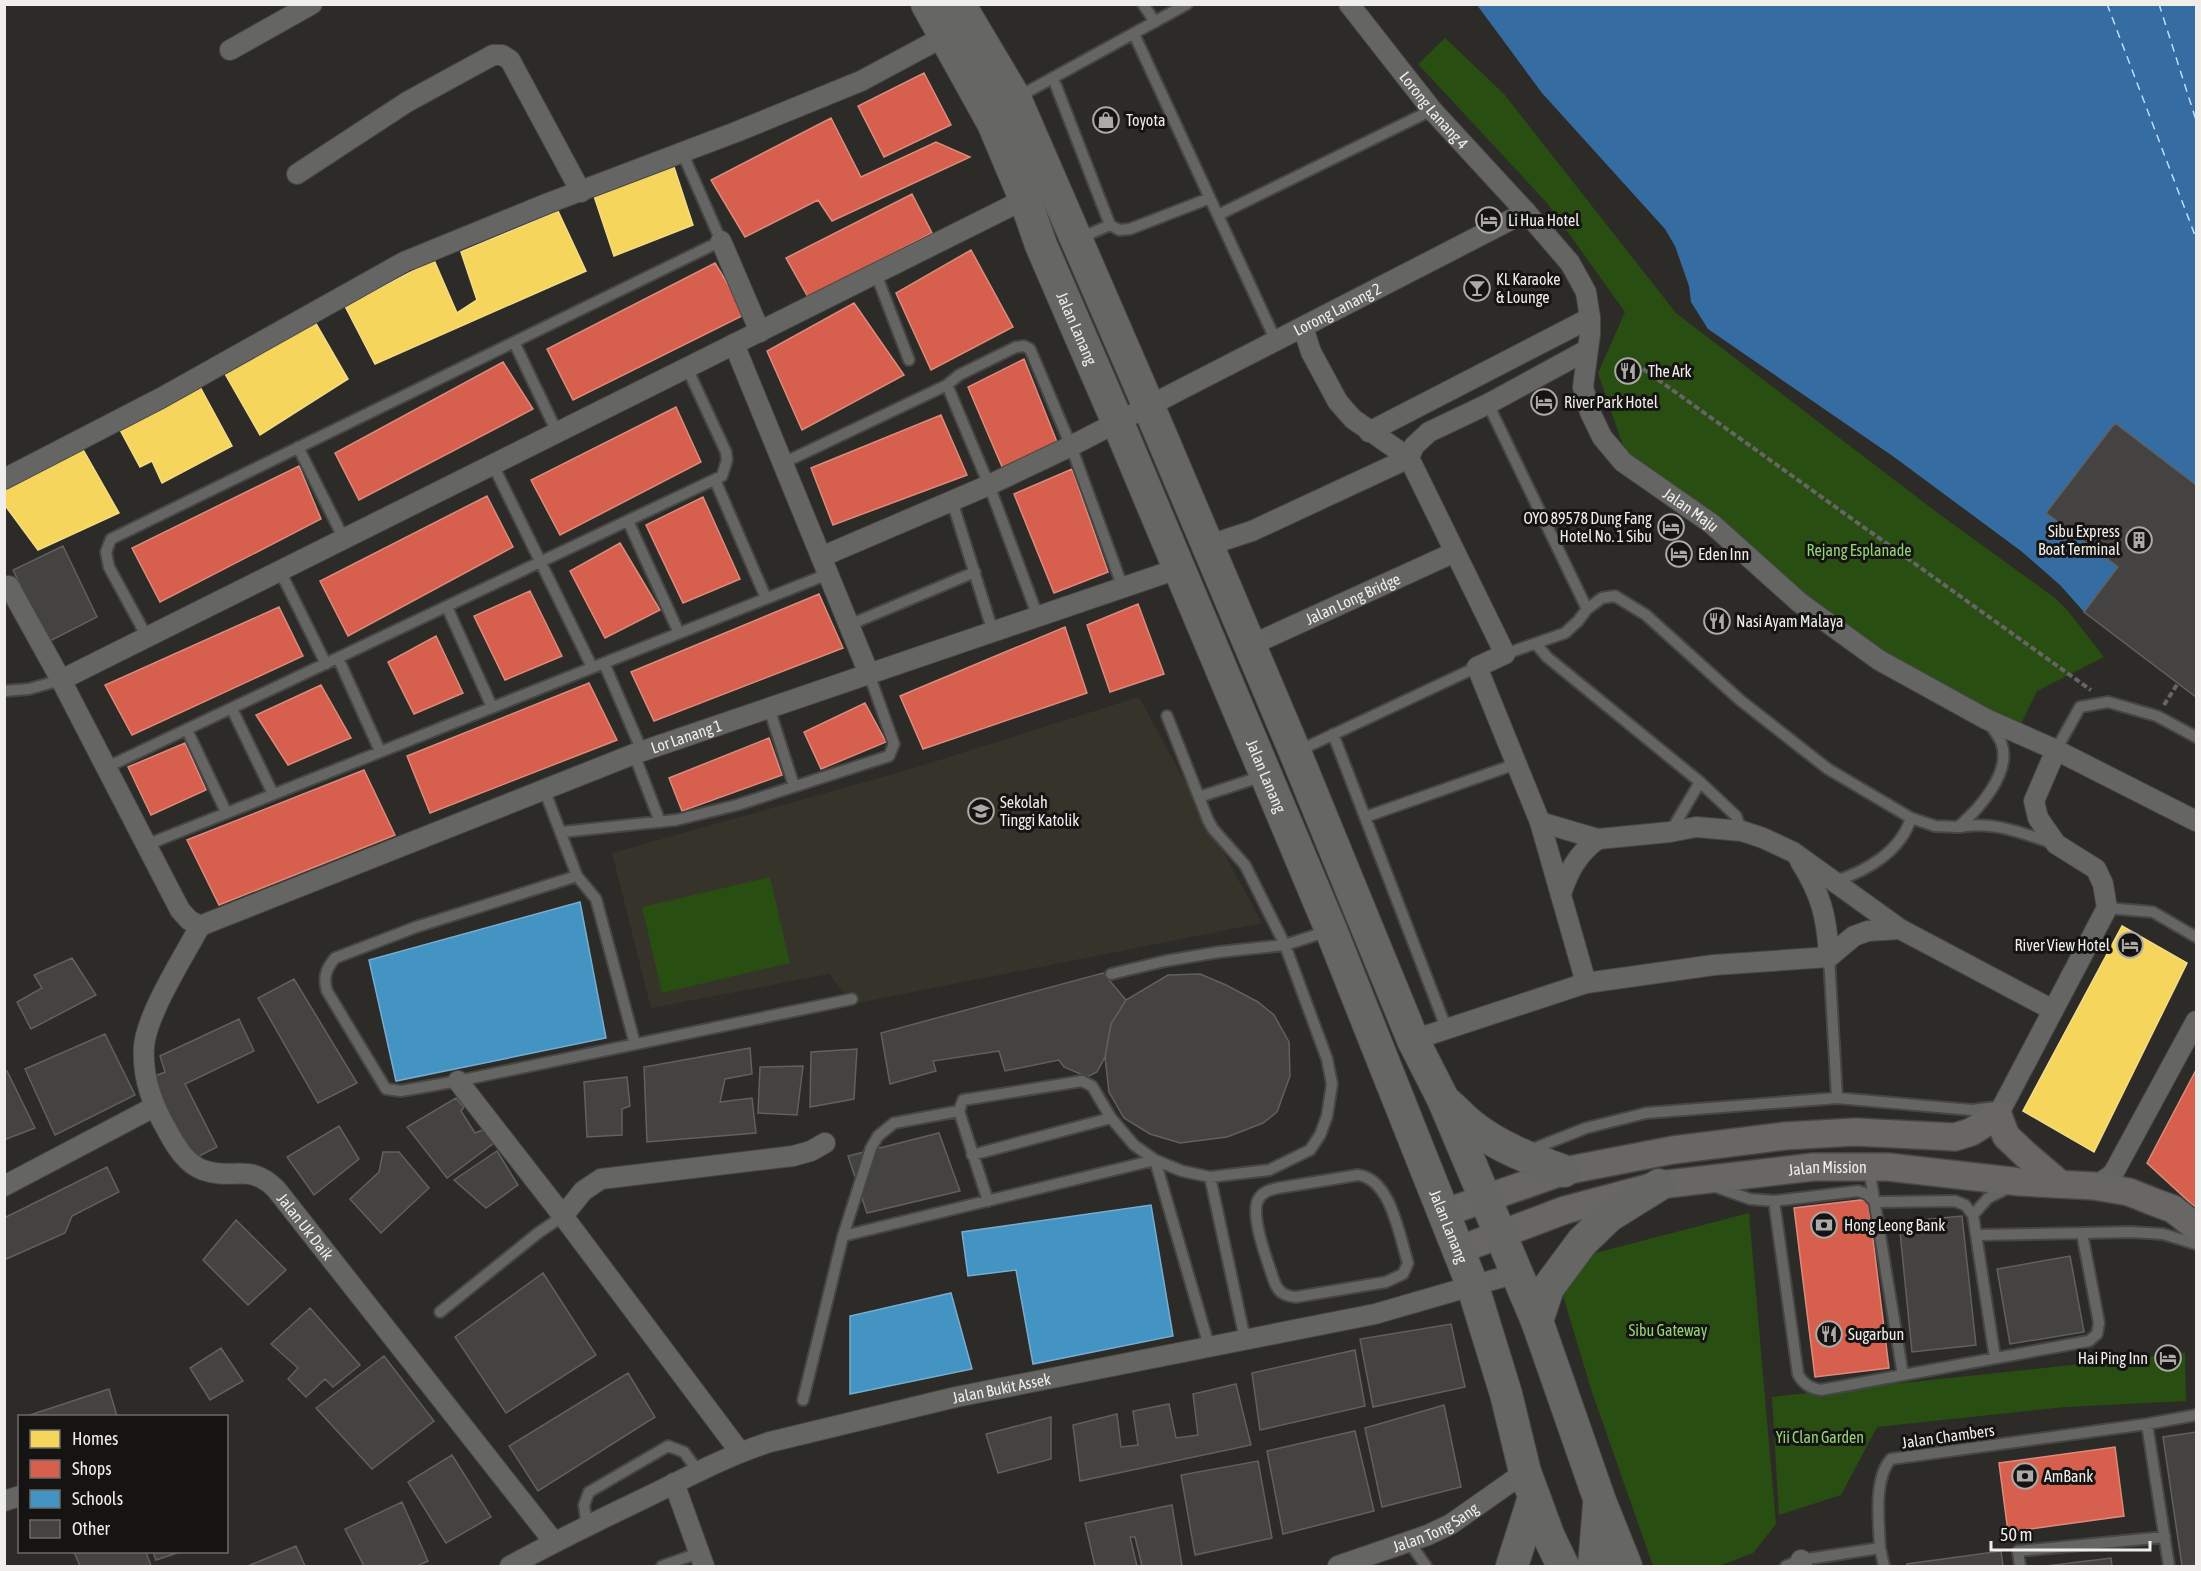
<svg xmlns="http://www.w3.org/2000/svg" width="2201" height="1571" viewBox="0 0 2201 1571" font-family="'Asap Condensed',sans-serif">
<rect width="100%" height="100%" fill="#2c2b28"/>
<!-- built -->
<path fill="#35332a" d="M1139 697 1262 923 853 1004 829 974 651 1008 612 853 911 769Z"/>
<!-- green -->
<path fill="#294e12" d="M1445 38 1504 94 1676 313 1939 514 2055 598 2068 611 2104 657 2037 691 2018 730 1824 620 1629 463 1598 373 1625 312 1547 203 1418 64Z
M770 877 790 963 662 993 642 907Z
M1749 1213 1776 1524 1753 1553 1719 1566H1653L1592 1392 1563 1296 1580 1257Z
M2185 1353 2186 1401 2065 1407 1877 1427 1841 1495 1779 1515 1772 1397Z"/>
<!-- water -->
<path fill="#356da2" d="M1477 5H2196V697L2084 612 2060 585 2021 551 1894 457 1708 329 1691 302 1689 286 1675 246 1665 229 1542 93Z"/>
<!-- homes -->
<path fill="#f6d55c" stroke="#f4dc87" stroke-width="1.5" d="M674 167 693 225 614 256 594 196Z
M558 211 586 271 375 364 345 306 434 260 457 313 477 300 461 252Z
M315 322 348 379 260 435 224 372Z
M199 385 232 446 162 483 152 461 140 467 118 426Z
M81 446 119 513 38 550 4 504V485Z
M2122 926 2187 963 2094 1152 2023 1111Z"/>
<!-- shops -->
<path fill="#d6604d" stroke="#de8b7c" stroke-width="1.5" d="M924 73 951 125 884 157 858 106Z
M831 118 861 177 936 142 970 157 832 221 818 200 745 237 711 180Z
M912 194 932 233 808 297 786 258Z
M971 250 1013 327 931 370 896 293Z
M715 263 746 314 573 400 547 349Z
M854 303 904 375 802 430 767 351Z
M1024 359 1059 447 1003 469 968 387Z
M503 362 533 409 359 500 335 453Z
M676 407 701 462 560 535 531 480Z
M941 415 967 475 833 525 811 468Z
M299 466 321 519 160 602 132 548Z
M1072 469 1108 572 1054 593 1014 494Z
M487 496 513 547 348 636 320 581Z
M703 497 740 579 683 603 646 525Z
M620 543 660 610 605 638 570 571Z
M530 591 562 656 505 680 474 616Z
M819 594 843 648 654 721 631 672Z
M1138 604 1164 674 1110 692 1087 625Z
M279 607 303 656 132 735 105 685Z
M1065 627 1087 693 923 749 900 696Z
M436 636 463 693 414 714 388 662Z
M589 683 617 740 430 813 407 756Z
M321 685 351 738 288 765 256 715Z
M865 703 886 742 821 769 804 732Z
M769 738 782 775 682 811 669 778Z
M185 743 206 790 151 815 128 767Z
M364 770 395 835 219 905 187 840Z
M2196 1070V1208L2147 1163Z
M1868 1199 1889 1368 1815 1377 1794 1208Z
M2115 1447 2124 1516 2008 1532 1999 1463Z"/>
<!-- schools -->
<path fill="#4393c3" stroke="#77aecf" stroke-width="1.5" d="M580 902 606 1038 396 1081 369 960Z
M1151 1205 1173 1336 1033 1364 1016 1270 968 1276 962 1232Z
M951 1293 972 1369 850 1394V1316Z"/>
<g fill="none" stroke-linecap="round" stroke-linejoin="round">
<!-- ferry -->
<path stroke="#bedefe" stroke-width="1.5" stroke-dasharray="8 6" stroke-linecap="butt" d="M2107 4 2196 238
M2159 4 2196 120"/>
</g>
<!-- building -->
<path fill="#444341" stroke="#61605e" stroke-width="1.5" d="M2115 423 2196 485V697L2084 612 2118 567 2046 513Z
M63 546 97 617 48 642 13 570Z
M72 958 96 995 31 1029 17 1002 42 988 34 975Z
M1103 973 1126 1000 1111 1024 1105 1057 1097 1072 1087 1077 1064 1067 1059 1060 1005 1071 999 1051 933 1061 936 1071 890 1084 881 1033Z
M1200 974 1226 985 1258 1002 1274 1015 1289 1042 1290 1076 1277 1112 1263 1123 1227 1137 1180 1143 1150 1134 1124 1118 1109 1092 1105 1057 1111 1024 1126 1000 1168 975Z
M294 979 357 1083 318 1103 258 998Z
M239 1019 254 1051 185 1084 217 1147 180 1166 141 1082 165 1072 160 1056Z
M105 1034 135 1095 55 1135 25 1069Z
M750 1048 752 1074 725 1079 720 1102 752 1098 756 1133 647 1142 644 1067Z
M857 1049 854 1099 810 1107 811 1052Z
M803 1066 797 1115 758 1113 760 1067Z
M7 1071 35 1128 4 1140V1072Z
M627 1077 630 1106 622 1109V1135L587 1137 584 1082Z
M456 1098 464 1107 461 1111 475 1133 485 1129 494 1143 447 1178 407 1127Z
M339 1126 359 1159 314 1195 287 1157Z
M939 1133 960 1191 867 1213 848 1156Z
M497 1151 518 1185 486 1208 454 1180Z
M383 1152H399L429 1188 381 1233 350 1199 379 1172Z
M107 1167 119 1192 72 1216 65 1233 4 1260V1218Z
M1962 1216 1976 1345 1912 1352 1899 1222Z
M236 1220 286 1270 248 1305 203 1260Z
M2070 1256 2084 1332 2010 1344 1997 1269Z
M543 1273 596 1355 506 1413 455 1337Z
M310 1308 360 1365 333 1387 325 1379 306 1397 288 1379 298 1368 271 1344Z
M1451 1324 1465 1387 1373 1407 1360 1339Z
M221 1348 243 1381 210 1400 190 1368Z
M1355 1350 1365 1406 1260 1430 1252 1373Z
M384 1356 434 1421 372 1469 316 1408Z
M628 1373 655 1417 538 1491 509 1446Z
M1236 1384 1251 1445 1080 1481 1073 1425 1117 1414 1121 1447 1138 1445 1133 1411 1169 1404 1176 1438 1198 1435 1193 1394Z
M109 1389 117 1416H27Z
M1444 1405 1461 1487 1382 1507 1365 1428Z
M1051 1417V1459L998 1473 986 1434Z
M1355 1431 1374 1511 1283 1534 1267 1451Z
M2196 1432V1566H2182L2163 1437Z
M452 1455 491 1517 446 1543 408 1482Z
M1258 1461 1272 1538 1195 1555 1181 1475Z
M402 1502 428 1561 417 1566H364L345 1529Z
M1172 1505 1182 1566H1142L1135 1537H1130L1137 1566H1095L1085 1523Z
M296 1546 305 1566H248Z
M2001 1551 2003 1566H1907V1564Z
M74 1552H146L151 1566H80Z
M153 1552H180L156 1560Z
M2111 1558 2112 1566H2046Z"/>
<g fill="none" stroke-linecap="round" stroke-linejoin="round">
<!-- lane casing -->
<g stroke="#464644" stroke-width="14">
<path id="lane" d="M1143 4 1155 22
M1134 34 1276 341
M1053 78 1110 225 1119 230 1130 229 1210 198
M1016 98 1187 4
M1218 215 1432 110
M1080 238 1110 225
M876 274 909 360
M514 342 557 432
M947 385 989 485 1038 617
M1488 404 1587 609
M298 447 344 539
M783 463 947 385 959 375 1016 347 1024 346 1030 349 1071 446 1123 588
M493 465 592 667
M715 480 766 598
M952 501 993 632
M628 521 679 633
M280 571 326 664
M447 607 492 707
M849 625 975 572
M147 637 109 567 106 552 111 539 721 241 682 152
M1536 644 1547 657 1700 782 1736 816 1742 831
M1505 654 1565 633 1578 621 1587 609 1602 598 1615 596 1646 615 1740 700 1828 769 1911 818 1935 826 1958 827C1978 810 2013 772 2001 742 1998 735 1992 728 1988 722
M338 658 380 751
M604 663 642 751
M4 691 29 689 61 680
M769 708 794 786
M232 709 273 794
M187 730 226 812
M1333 734 1447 1030
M2056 750 2080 707 2108 702 2157 716 2196 737
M1298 751 1477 667
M634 754 660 822
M105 768 722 476 727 460 726 452 687 368
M544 789 577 876 596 899 635 1044
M1199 797 1263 776
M1365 817 1516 764
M1960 827C1992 820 2023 834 2053 843
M1671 831 1700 782
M562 832 676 820 737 805 889 756 894 744 869 674
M146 845 828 574
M577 876 416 927 335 958C326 969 323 977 327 991L386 1089 401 1091 458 1081 852 999
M1835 881C1867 871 1901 851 1911 818
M2107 908 2153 912 2196 937
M1829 957 1837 1098
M1111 974 1165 961 1219 952 1285 945 1328 931
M1530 1150 1586 1128 1646 1113 1837 1098 1972 1110 1996 1107
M972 1155 1111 1118
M1869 1168 1903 1375
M1358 1175C1391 1179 1399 1235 1408 1263L1403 1274 1386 1282 1296 1297C1284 1296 1278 1292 1274 1281 1268 1262 1250 1217 1258 1200 1262 1192 1269 1190 1278 1188Z
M1210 1177 1245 1339
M1713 1186 1750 1199 1774 1201 1858 1191 1867 1194 1875 1202 1955 1201 1965 1205 1973 1215 1995 1358
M988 1201 959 1111 963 1100 1082 1081 1092 1086 1111 1118 1134 1145 1155 1160 1182 1171 1210 1177 1269 1170 1310 1150 1320 1135 1327 1116 1332 1084 1327 1059 1285 945 1245 865 1213 829 1208 820 1167 716
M1774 1201 1798 1374C1803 1384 1810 1388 1821 1390L2089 1341 2097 1334 2099 1323 2082 1233
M1973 1215 1988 1198 2010 1187
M1976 1235 2131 1232 2163 1234 2196 1244
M843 1236 1155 1160 1209 1346
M440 1312 538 1233 563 1216
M803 1400 843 1236 871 1148 878 1136 894 1123 959 1111
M2147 1424 2169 1566
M587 1526 584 1505 589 1492 668 1446 684 1452 698 1471
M1409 1542 1426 1566
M1880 1548 1884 1566
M662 1566 699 1553
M1786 1566 1801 1560 1880 1548C1879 1523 1873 1479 1891 1459L2147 1424 2196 1415
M2020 1566 2018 1551 2165 1537"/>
</g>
<!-- street casing -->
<g stroke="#464644" stroke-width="22">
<g id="street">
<path id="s1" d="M1349 4 1432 110 1526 212 1570 263 1586 292 1590 318V334L1583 387 1590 412 1602 437 1623 462 1712 524 1799 602 1879 660 1986 719 2056 750 2196 821"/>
<path d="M230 50 312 4"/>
<path d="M297 174 407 102 493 55H502L510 60 581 192"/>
<path d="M721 241 760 332"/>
<path d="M1303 327 1311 352 1338 402 1353 419 1409 458 1505 654 1477 667 1540 822 1586 983"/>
<path d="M734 344 869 674"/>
<path d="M1369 432 1590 318"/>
<path d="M4 479 161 398 404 262 546 204 736 132 861 81 945 36"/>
<path d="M1206 546 1252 531 1409 458 1414 446 1429 432 1488 404 1587 350"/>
<path id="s2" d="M821 557 989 485 1071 446 1526 212"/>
<path d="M9 586 61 680 180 910 189 920 200 926"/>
<path id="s3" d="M1249 646 1455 552"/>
<path d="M61 680 1025 199"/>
<path d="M1540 822 1598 839 1670 832 1696 827 1742 831 1763 838 1793 852 1900 929 2053 1010"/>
<path d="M1800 861C1821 894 1827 917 1829 957"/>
<path d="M1561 894C1568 872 1578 853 1598 839"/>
<path id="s4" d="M200 926 634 754 1180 568"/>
<path id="s5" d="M200 926C184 956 146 1015 144 1047 142 1076 153 1106 167 1130 175 1145 186 1164 203 1170 233 1181 249 1162 276 1189L554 1542"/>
<path d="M1413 1040 1586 983 1714 965 1829 957 1854 936 1868 931 1900 929"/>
<path d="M458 1081 563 1216 740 1452"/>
<path d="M1998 1115 2107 908 2103 884 2096 869 2056 844 2038 818 2034 801 2056 750"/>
<path d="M4 1186 154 1107"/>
<path d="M2094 1186 2109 1177 2114 1172 2196 1021"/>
<path d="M563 1216 583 1191 601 1179 793 1156 811 1151 825 1143"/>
<path d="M674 1483 704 1566"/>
<path d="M4 1501 20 1496"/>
<path d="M1801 1560 1802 1566"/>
<path id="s6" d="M510 1566C554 1542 599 1520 645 1498 686 1478 726 1456 770 1442L956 1397 1375 1314 1517 1273"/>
<path id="s7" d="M1338 1566 1428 1535 1451 1524 1525 1472"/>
</g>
</g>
<!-- secondary casing -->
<g stroke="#464644" stroke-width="30">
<g id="secondary">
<path d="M1444 1213 1564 1171 1673 1150 1785 1136 1855 1132 1955 1137 1971 1132 1998 1115 2006 1136 2026 1155 2060 1184"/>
<path id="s8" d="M1459 1250 1565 1210 1659 1185 1813 1167H1888L2020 1182 2094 1186 2129 1192 2154 1202 2173 1209 2196 1227"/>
</g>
</g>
<!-- primary casing -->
<g stroke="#464644" stroke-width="34">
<g id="primary">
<path id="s9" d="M927 4 993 123 1025 199 1041 245 1118 423 1331 930 1473 1287 1506 1394 1525 1472 1549 1537 1563 1566"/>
<path d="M959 4 1015 98 1149 407 1295 752 1413 1040 1443 1099 1537 1321 1600 1501 1626 1566"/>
<path d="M1448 1104C1456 1111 1463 1119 1472 1126 1498 1147 1533 1160 1564 1171"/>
<path d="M1537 1321 1548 1288 1582 1242 1609 1216 1659 1185"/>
<path d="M1512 1566 1534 1497"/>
<path d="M1594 1566 1599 1505"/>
</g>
</g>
<!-- path -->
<path stroke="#666564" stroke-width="4" stroke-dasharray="6 3" stroke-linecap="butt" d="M1643 369 2091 690
M2164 705 2178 683"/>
<!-- lane -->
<use href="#lane" stroke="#656564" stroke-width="10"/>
<!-- street -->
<use href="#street" stroke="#656564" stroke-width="20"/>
<!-- secondary -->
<use href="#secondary" stroke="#686765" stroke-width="27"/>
<!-- primary -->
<use href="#primary" stroke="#666664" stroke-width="32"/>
</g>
<!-- icons -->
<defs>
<g id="shop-ring" transform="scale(1.35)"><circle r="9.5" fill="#151412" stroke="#abaaa7" stroke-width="1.5"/><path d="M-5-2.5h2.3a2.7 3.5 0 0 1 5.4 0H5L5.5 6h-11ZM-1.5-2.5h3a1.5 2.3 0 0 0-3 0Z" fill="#abaaa7"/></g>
<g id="hotel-ring" transform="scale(1.35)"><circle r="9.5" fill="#151412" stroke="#abaaa7" stroke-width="1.5"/><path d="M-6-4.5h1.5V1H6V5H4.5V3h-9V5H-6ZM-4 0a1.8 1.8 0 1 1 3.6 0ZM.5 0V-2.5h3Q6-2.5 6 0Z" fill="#abaaa7"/></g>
<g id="bar-ring" transform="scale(1.35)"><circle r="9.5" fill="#151412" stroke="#abaaa7" stroke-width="1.5"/><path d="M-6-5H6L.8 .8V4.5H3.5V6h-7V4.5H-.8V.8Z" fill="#abaaa7"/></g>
<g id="restaurant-ring" transform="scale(1.35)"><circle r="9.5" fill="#151412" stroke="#abaaa7" stroke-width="1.5"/><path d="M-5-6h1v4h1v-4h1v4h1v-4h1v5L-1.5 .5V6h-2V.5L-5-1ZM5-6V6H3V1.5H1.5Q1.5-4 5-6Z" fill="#abaaa7"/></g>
<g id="building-ring" transform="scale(1.35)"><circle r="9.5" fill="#151412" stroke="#abaaa7" stroke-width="1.5"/><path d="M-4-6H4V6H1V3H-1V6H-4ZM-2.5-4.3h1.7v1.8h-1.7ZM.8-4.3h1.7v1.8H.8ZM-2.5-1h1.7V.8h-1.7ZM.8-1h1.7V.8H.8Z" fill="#abaaa7"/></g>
<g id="school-ring" transform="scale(1.35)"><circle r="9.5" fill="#151412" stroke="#abaaa7" stroke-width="1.5"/><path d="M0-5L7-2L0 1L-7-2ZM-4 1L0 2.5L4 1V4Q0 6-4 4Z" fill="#abaaa7"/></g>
<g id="bank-ring" transform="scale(1.35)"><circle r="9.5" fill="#151412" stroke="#abaaa7" stroke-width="1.5"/><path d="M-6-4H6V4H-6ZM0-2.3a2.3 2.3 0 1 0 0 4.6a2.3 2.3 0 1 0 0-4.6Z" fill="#abaaa7"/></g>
</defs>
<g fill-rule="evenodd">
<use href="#shop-ring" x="1106" y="120"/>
<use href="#hotel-ring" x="1489" y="220"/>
<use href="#bar-ring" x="1477" y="288"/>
<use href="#restaurant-ring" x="1628" y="371"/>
<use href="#hotel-ring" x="1544" y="402"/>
<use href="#hotel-ring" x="1671" y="527"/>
<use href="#building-ring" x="2139" y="540"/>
<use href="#hotel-ring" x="1679" y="554"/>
<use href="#restaurant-ring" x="1717" y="621"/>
<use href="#school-ring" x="981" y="811"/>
<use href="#hotel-ring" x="2130" y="945"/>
<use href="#bank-ring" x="1824" y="1225"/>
<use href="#restaurant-ring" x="1829" y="1334"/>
<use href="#hotel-ring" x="2168" y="1358"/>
<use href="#bank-ring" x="2025" y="1476"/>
</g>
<g text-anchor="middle" stroke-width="6" stroke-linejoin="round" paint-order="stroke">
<!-- street labels -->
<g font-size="16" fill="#efeeeb" stroke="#151412">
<text dy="6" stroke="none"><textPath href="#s1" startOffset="136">Lorong Lanang 4</textPath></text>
<text dy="6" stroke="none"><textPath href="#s2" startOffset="573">Lorong Lanang 2</textPath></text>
<text dy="6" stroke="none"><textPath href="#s9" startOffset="358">Jalan Lanang</textPath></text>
<text dy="6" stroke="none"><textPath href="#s1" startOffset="639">Jalan Maju</textPath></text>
<text dy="6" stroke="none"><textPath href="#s3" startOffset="114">Jalan Long Bridge</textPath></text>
<text dy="6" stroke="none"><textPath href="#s4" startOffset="522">Lor Lanang 1</textPath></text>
<text dy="6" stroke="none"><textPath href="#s9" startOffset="844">Jalan Lanang</textPath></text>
<text dy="6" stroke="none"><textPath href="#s8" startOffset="380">Jalan Mission</textPath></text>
<text dy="6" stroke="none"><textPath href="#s5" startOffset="402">Jalan Uk Daik</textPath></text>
<text dy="6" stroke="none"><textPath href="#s9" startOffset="1330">Jalan Lanang</textPath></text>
<text dy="6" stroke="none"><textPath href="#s6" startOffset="526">Jalan Bukit Assek</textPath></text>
<text transform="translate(1948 1436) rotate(-8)" y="6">Jalan Chambers</text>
<text dy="6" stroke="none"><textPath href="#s7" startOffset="105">Jalan Tong Sang</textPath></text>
</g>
<!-- poi labels -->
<g font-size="16" fill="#efeeeb" stroke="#151412" text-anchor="start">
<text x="1126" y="126">Toyota</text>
<text x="1508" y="226">Li Hua Hotel</text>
<text x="1496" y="285">KL Karaoke<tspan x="1496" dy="18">&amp; Lounge</tspan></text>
<text x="1648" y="377">The Ark</text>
<text x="1564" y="408">River Park Hotel</text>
<text x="1652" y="524" text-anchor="end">OYO 89578 Dung Fang<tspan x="1652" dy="18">Hotel No. 1 Sibu</tspan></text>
<text x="2120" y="537" text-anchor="end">Sibu Express<tspan x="2120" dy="18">Boat Terminal</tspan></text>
<text x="1698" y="560">Eden Inn</text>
<text x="1736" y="627">Nasi Ayam Malaya</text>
<text x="1000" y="808">Sekolah<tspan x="1000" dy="18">Tinggi Katolik</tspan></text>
<text x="2110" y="951" text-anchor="end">River View Hotel</text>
<text x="1844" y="1231">Hong Leong Bank</text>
<text x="1848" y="1340">Sugarbun</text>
<text x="2148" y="1364" text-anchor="end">Hai Ping Inn</text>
<text x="2044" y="1482">AmBank</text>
</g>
<!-- park labels -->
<g font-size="16" fill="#95d577" stroke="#151412">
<text x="1859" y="556">Rejang Esplanade</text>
<text x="1668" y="1336">Sibu Gateway</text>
<text x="1820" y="1443">Yii Clan Garden</text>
</g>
</g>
<!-- border -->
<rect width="2201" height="1571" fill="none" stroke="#efeeeb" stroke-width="12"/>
<!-- legend -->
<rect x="18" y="1415" width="210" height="138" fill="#151412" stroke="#6c6b69" stroke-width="1.5"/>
<rect x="30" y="1430" width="30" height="18" fill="#f6d55c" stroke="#6c6b69" stroke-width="1.5"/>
<text x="72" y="1445" font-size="18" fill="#efeeeb">Homes</text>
<rect x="30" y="1460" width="30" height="18" fill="#d6604d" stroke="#6c6b69" stroke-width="1.5"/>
<text x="72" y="1475" font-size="18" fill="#efeeeb">Shops</text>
<rect x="30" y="1490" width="30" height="18" fill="#4393c3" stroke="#6c6b69" stroke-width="1.5"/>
<text x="72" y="1505" font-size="18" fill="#efeeeb">Schools</text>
<rect x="30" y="1520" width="30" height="18" fill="#444341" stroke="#6c6b69" stroke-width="1.5"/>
<text x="72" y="1535" font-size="18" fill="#efeeeb">Other</text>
<!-- scale -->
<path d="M1991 1541v9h159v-9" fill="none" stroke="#efeeeb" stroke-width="3"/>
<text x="2000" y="1541" font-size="18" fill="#efeeeb" stroke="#151412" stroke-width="4.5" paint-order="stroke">50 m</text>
</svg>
